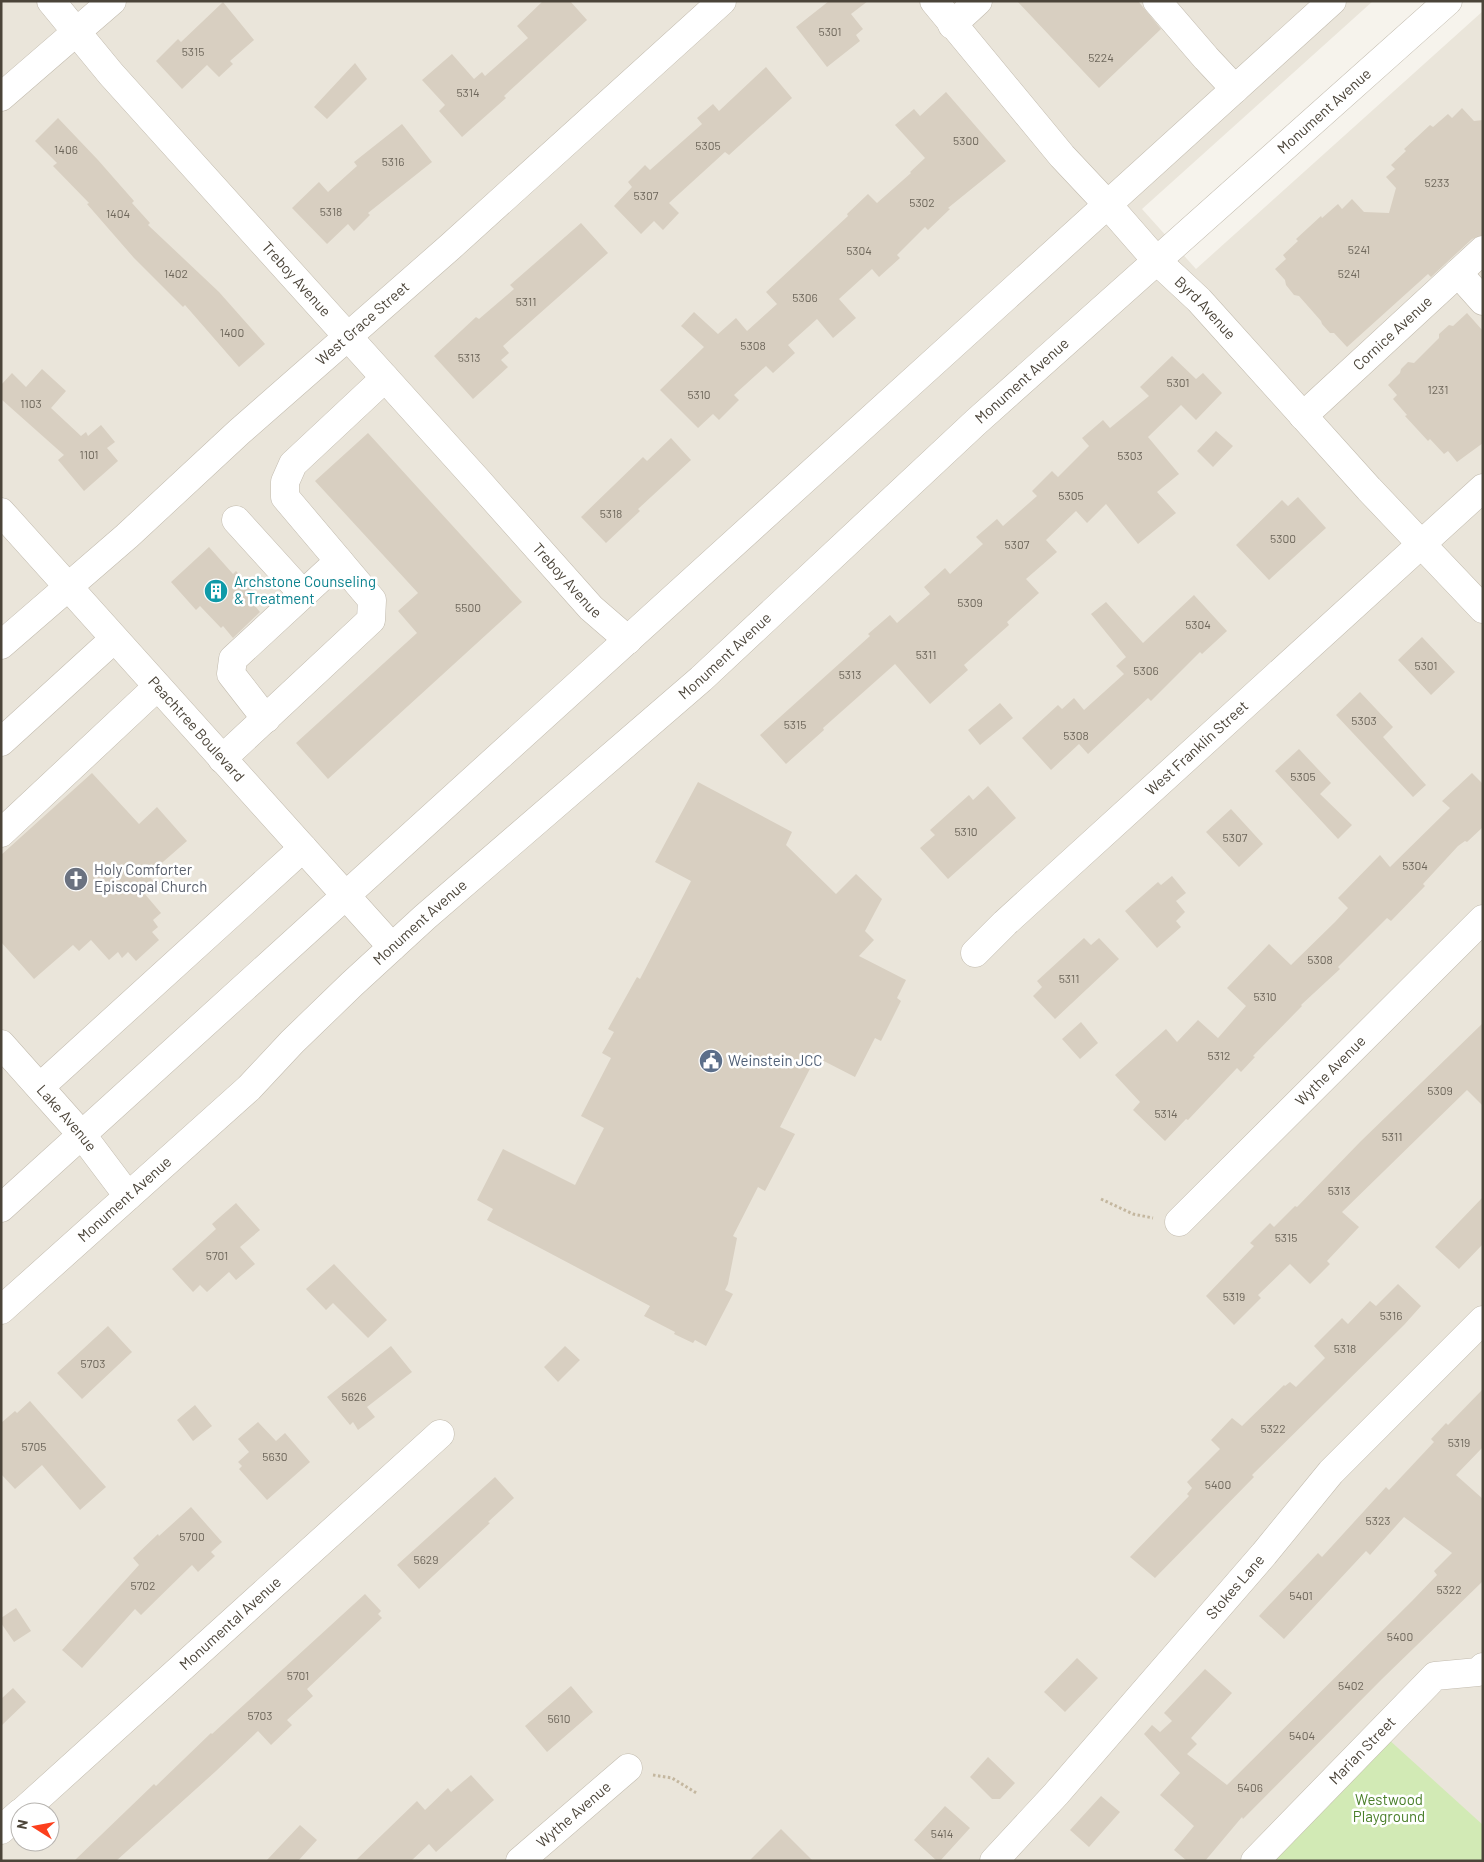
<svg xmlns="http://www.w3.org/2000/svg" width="1484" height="1862" viewBox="0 0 1484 1862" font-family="Barlow,sans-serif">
<rect width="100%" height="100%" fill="#f6f3ec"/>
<!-- residential -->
<path fill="#eae5da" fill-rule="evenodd" d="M1 1H1373L1142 209 1196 269 1483 11V1861H1ZM20 1812H50V1842H20Z"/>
<!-- green -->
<path fill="#d2eab5" d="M1387 1738 1483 1825V1861H1267Z"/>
<!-- building -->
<path fill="#d8cfc1" d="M543 1H570L587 20 504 96 506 98 462 137 439 111 445 105 422 80 452 54 474 79 482 72 485 76 528 38 517 26Z
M829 1H868L851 14 863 29 856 35 860 41 827 67 796 27Z
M1017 1H1138L1161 29 1099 88Z
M223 2 254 40 230 61 233 64 219 77 207 65 182 89 156 61 178 39 181 42Z
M355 63 367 79 327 119 314 107Z
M766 67 792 98 729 155 725 152 669 203 679 213 663 230 654 221 641 234 614 206 632 187 628 182 645 165 650 170 702 124 697 118 713 104 719 111Z
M946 92 1006 161 948 208 950 209 928 230 925 227 897 255 900 258 879 277 872 269 839 299 856 318 833 338 817 319 788 345 795 353 773 373 766 366 734 395 739 400 719 420 713 414 698 428 660 390 704 347 681 326 694 312 718 334 736 318 747 331 777 304 766 292 848 216 847 214 868 194 877 203 911 173 910 172 925 158 895 125 914 109 920 116Z
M1462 108 1474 121 1483 120V235L1472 239 1431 277 1428 274 1347 347 1334 333H1330L1322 324 1321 321 1299 296 1294 295 1286 285 1285 280 1275 269 1286 259 1283 255 1298 241 1296 239 1321 216 1322 218 1338 204 1342 209 1352 199 1364 212 1389 213 1396 188 1386 177 1395 169 1391 165 1406 151 1404 149 1430 125 1433 127 1448 114 1452 118Z
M58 118 98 160 134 201 132 203 150 223 148 225 219 292 265 344 239 367 185 305 183 307 134 258 87 204 89 203 53 166 57 163 35 141Z
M402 124 432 162 368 213 370 215 354 231 348 224 327 244 292 208 319 182 328 192 357 166 354 162Z
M581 223 608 253 503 346 509 353 501 360 508 367 473 399 434 356 476 317 479 319 514 289 510 285Z
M1467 313 1483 331V443L1457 462 1448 451 1444 454 1430 439 1428 441 1405 416 1407 415 1393 399 1397 395 1388 385 1400 373 1401 369 1408 362 1414 363 1439 338V334L1449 325 1453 326Z
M1172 356 1196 379 1203 373 1222 393 1196 420 1181 405 1148 437 1179 474 1157 492 1176 513 1138 544 1106 504 1087 523 1076 511 1046 540 1057 552 1026 579 1039 593 1007 622 1009 625 964 665 968 670 930 704 895 664 823 728 824 730 786 764 760 735 870 636 868 634 890 615 897 623 930 594 924 587 945 568 950 574 983 544 976 537 997 519 1003 526 1037 496 1032 491 1052 471 1058 477 1089 446 1082 438 1103 420 1110 428 1149 396 1140 387Z
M42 369 66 391 51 408 81 436 86 432 88 436 101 425 115 442 107 448 118 461 84 491 58 460 64 455 1 399V385L12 373 26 387Z
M1216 431 1233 446 1213 467 1197 451Z
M368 433 522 602 328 779 296 743 417 633 398 611 418 593 315 481Z
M671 438 691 460 638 509 640 511 606 543 581 517 643 457 647 461Z
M1298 497 1326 528 1269 580 1236 545 1282 500 1288 506Z
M209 547 233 574 236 571 261 599 255 606 260 612 233 638 223 626 221 628 200 606 196 610 171 582Z
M1194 595 1227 631 1202 654 1200 652 1151 701 1148 698 1088 754 1079 744 1051 770 1022 738 1058 705 1062 709 1074 698 1084 710 1124 674 1116 666 1126 657 1091 614 1106 602 1143 643Z
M1422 637 1455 672 1431 695 1398 660Z
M1360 692 1393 727 1383 737 1426 785 1413 797 1336 715Z
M1000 703 1013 718 980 745 968 730Z
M1299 749 1331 783 1320 794 1352 825 1338 839 1275 771Z
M92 773 139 824 157 807 187 841 148 875 155 883 144 893 161 913 153 920 158 927 152 932 159 940 136 961 128 952 122 958 118 952 109 960 91 940 79 951 73 945 34 979 1 942V855Z
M1472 773 1483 784V827L1467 842 1465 841 1458 846 1423 884 1425 886 1391 921 1387 918 1338 967 1340 969 1301 1005 1302 1006 1253 1056 1255 1057 1241 1072 1237 1068 1188 1120 1186 1119 1165 1141 1133 1110 1140 1102 1115 1075 1166 1029 1177 1042 1198 1020 1218 1038 1246 1006 1227 988 1269 944 1291 965 1335 922 1348 908 1338 898 1380 855 1390 867 1450 808 1442 801Z
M698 782 792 832 786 845 836 894 856 874 882 899 865 931 874 940 859 956 906 980 897 998 901 1001 881 1041 875 1038 855 1077 816 1057 780 1127 795 1134 765 1191 758 1187 733 1236 737 1238 728 1284 725 1290 733 1294 706 1346 695 1340 693 1343 674 1334 675 1332 644 1316 650 1306 487 1220 493 1209 477 1200 503 1149 575 1185 604 1128 581 1116 611 1058 602 1053 614 1032 608 1029 637 977 640 979 691 881 655 862Z
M988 786 1016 818 948 879 920 848 935 835 930 830 969 795 973 800Z
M1231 809 1263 844 1239 867 1206 832Z
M1172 876 1186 893 1176 901 1185 912 1176 921 1181 927 1157 948 1125 911 1158 882 1161 885Z
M1084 938 1091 945 1099 938 1119 959 1055 1019 1033 996 1042 987 1037 981Z
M1081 1022 1098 1043 1080 1059 1062 1039Z
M1483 1023V1106L1467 1090 1342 1212 1359 1227 1327 1261 1330 1264 1310 1284 1290 1264 1258 1295 1261 1298 1234 1325 1206 1296 1254 1246 1250 1243 1270 1223 1274 1227 1295 1206 1297 1207 1361 1141Z
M1483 1197V1244L1459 1269 1435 1247Z
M236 1203 260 1230 240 1247 255 1264 236 1280 229 1272 207 1292 200 1285 193 1292 172 1269 216 1229 212 1224Z
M334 1264 387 1320 368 1338 333 1303 326 1310 306 1289Z
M1398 1284 1421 1306 1404 1325 1252 1475 1254 1477 1155 1578 1130 1557 1189 1496 1187 1494 1192 1488 1187 1482 1220 1449 1211 1440 1232 1418 1242 1426 1284 1385 1285 1386 1290 1382 1296 1387 1325 1358 1314 1346 1342 1318 1348 1324 1370 1301 1376 1306Z
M108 1326 132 1352 82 1399 57 1373Z
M391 1346 412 1372 367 1407 375 1417 358 1430 353 1422 350 1425 327 1397Z
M565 1346 580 1360 558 1382 544 1367Z
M1483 1389V1447L1456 1475 1483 1499V1581L1382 1679 1243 1819 1242 1817 1205 1861H1187L1174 1850 1194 1826 1160 1795 1180 1773 1144 1734 1152 1725 1160 1732 1172 1721 1164 1713 1205 1669 1232 1693 1191 1738 1197 1744 1187 1754 1227 1785 1412 1601 1437 1575 1434 1571 1452 1553 1404 1517 1370 1555 1366 1551 1284 1639 1259 1616 1318 1553 1322 1557 1386 1487 1389 1490 1434 1442 1431 1439 1446 1423 1448 1425Z
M30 1401 106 1487 80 1510 42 1465 15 1489 1 1474V1423L15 1411 17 1413Z
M195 1405 212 1426 193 1441 177 1420Z
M258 1422 276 1441 285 1433 310 1462 267 1500 239 1469 242 1466 238 1462 249 1452 238 1439Z
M495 1477 514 1498 488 1522 490 1523 419 1589 397 1565Z
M191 1507 222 1542 211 1552 215 1556 198 1572 192 1565 141 1615 135 1609 82 1668 62 1650 139 1565 133 1558 158 1534 159 1536Z
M365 1594 381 1611 378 1614 382 1618 307 1689 313 1696 287 1720 292 1725 271 1745 258 1731 216 1771 116 1861H74L154 1784 156 1786 211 1733 212 1734Z
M16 1608 31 1631 14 1642 1 1623V1618Z
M1077 1658 1098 1678 1065 1712 1044 1692Z
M571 1686 593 1712 547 1752 525 1726Z
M13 1688 26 1702 1 1726V1699Z
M988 1757 1015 1783 1000 1799H992L970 1777Z
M471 1775 494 1800 436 1852 429 1844 411 1861H355L417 1801 425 1810 448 1788 451 1792Z
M1101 1796 1120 1812 1089 1847 1070 1830Z
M945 1806 970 1828 940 1861H937L914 1840Z
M300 1825 317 1840 298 1861H266Z
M781 1829 813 1861H749Z"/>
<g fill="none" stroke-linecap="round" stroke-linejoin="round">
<!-- minor casing -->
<g stroke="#c2bbae" stroke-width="29">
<g id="minor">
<path id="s1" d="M51 1 111 74 478 481 591 608 628 640"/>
<path id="s2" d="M934 1 1062 156 1108 205 1156 260 1199 300 1369 489 1483 609"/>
<path d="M1157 1 1206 58 1235 89"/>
<path d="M952 25 978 1"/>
<path d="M1 97 112 1"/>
<path d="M1458 273 1483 301"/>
<path id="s3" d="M1303 416 1483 250"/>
<path id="s4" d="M1 512 392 947"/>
<path d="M236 520 303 594"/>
<path id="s5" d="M1 645 127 536 239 432 450 247 722 1"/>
<path d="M266 719 231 674 233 659 339 561"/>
<path d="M1 742 114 639"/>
<path d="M222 759 371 620 372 600 285 497V482L293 464 385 378"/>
<path d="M1 833 157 687"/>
<path id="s6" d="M975 953 1005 923 1483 488"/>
<path id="s7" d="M1 1044 82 1135 128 1196"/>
<path d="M40 1087 303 848"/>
<path d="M1 1208 1332 1"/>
<path id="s8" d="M1179 1222 1483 919"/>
<path id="s9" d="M1 1310 249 1088 292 1042 352 984 425 917 701 679 976 422 1448 1"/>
<path id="s10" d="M22 1812 440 1434"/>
<path d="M1 1830 20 1813"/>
<path id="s11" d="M520 1861 628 1768"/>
<path id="s12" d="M994 1861 1056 1794 1264 1554 1331 1472 1483 1320"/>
<path id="s13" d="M1255 1861 1435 1676 1478 1672 1483 1667"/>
</g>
</g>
<!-- path -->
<path stroke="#c4b79f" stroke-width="3" stroke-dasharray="2.5 2.5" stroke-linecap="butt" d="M1101 1199 1133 1214 1153 1218
M653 1775 672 1778 698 1794"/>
<!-- minor -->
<use href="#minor" stroke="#fff" stroke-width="28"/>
</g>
<!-- icons -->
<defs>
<g id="building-disc" transform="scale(1.25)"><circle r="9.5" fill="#0f9aa8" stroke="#fff"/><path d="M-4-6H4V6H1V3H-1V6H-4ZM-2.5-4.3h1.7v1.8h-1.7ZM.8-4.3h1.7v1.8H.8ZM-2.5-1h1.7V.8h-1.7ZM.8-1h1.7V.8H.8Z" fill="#fff"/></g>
<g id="church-disc" transform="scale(1.25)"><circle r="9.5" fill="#6b7280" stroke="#fff"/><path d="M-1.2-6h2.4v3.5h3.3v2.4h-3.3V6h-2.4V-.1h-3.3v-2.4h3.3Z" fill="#fff"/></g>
<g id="civic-disc" transform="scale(1.25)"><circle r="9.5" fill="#5c6f8a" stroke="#fff"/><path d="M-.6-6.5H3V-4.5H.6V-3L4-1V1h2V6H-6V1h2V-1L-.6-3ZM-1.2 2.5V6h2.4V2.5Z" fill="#fff"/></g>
</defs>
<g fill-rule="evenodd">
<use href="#building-disc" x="216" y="591"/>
<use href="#church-disc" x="76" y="879"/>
<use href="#civic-disc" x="711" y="1061"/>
</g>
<g text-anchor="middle" stroke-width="5" stroke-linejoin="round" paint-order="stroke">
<!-- number labels -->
<g font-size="12" fill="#6e675b">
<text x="830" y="36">5301</text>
<text x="193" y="56">5315</text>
<text x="1101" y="62">5224</text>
<text x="468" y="97">5314</text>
<text x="966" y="145">5300</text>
<text x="708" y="150">5305</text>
<text x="66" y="154">1406</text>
<text x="393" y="166">5316</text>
<text x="1437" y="187">5233</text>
<text x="646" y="200">5307</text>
<text x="922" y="207">5302</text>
<text x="331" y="216">5318</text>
<text x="118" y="218">1404</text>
<text x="1359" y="254">5241</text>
<text x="859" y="255">5304</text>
<text x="176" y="278">1402</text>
<text x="1349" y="278">5241</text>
<text x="805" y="302">5306</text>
<text x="526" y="306">5311</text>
<text x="232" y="337">1400</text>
<text x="753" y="350">5308</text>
<text x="469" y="362">5313</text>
<text x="1178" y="387">5301</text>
<text x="1438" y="394">1231</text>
<text x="699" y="399">5310</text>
<text x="31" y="408">1103</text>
<text x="89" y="459">1101</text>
<text x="1130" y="460">5303</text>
<text x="1071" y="500">5305</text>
<text x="611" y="518">5318</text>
<text x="1283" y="543">5300</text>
<text x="1017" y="549">5307</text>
<text x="970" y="607">5309</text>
<text x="468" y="612">5500</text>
<text x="1198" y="629">5304</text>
<text x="926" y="659">5311</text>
<text x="1426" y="670">5301</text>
<text x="1146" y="675">5306</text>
<text x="850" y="679">5313</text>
<text x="1364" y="725">5303</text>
<text x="795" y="729">5315</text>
<text x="1076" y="740">5308</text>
<text x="1303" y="781">5305</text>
<text x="966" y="836">5310</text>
<text x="1235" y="842">5307</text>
<text x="1415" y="870">5304</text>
<text x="1320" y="964">5308</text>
<text x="1069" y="983">5311</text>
<text x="1265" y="1001">5310</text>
<text x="1219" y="1060">5312</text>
<text x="1440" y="1095">5309</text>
<text x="1166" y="1118">5314</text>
<text x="1392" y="1141">5311</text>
<text x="1339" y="1195">5313</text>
<text x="1286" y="1242">5315</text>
<text x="217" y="1260">5701</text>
<text x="1234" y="1301">5319</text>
<text x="1391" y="1320">5316</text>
<text x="1345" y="1353">5318</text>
<text x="93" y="1368">5703</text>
<text x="354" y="1401">5626</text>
<text x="1273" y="1433">5322</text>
<text x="1459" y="1447">5319</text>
<text x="34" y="1451">5705</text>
<text x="275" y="1461">5630</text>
<text x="1218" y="1489">5400</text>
<text x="1378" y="1525">5323</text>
<text x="192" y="1541">5700</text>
<text x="426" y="1564">5629</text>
<text x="143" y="1590">5702</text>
<text x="1449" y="1594">5322</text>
<text x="1301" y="1600">5401</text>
<text x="1400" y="1641">5400</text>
<text x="298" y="1680">5701</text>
<text x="1351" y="1690">5402</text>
<text x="260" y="1720">5703</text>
<text x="559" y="1723">5610</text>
<text x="1302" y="1740">5404</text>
<text x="1250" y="1792">5406</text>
<text x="942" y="1838">5414</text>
</g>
<!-- street labels -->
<g font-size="15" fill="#4b4439" stroke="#fff">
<text dy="5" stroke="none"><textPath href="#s9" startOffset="1786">Monument Avenue</textPath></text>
<text dy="5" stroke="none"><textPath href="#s1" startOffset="371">Treboy Avenue</textPath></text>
<text dy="5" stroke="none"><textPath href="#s2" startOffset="410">Byrd Avenue</textPath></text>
<text dy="5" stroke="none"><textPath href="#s5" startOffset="484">West Grace Street</textPath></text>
<text dy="5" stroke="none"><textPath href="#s3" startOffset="122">Cornice Avenue</textPath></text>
<text dy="5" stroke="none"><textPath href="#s9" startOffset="1381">Monument Avenue</textPath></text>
<text dy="5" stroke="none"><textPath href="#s1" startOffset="776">Treboy Avenue</textPath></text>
<text dy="5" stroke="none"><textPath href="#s9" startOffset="976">Monument Avenue</textPath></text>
<text dy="5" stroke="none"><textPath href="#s4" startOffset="292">Peachtree Boulevard</textPath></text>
<text dy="5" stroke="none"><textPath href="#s6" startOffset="302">West Franklin Street</textPath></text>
<text dy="5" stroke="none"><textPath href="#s9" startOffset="571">Monument Avenue</textPath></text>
<text dy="5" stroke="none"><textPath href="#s8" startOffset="214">Wythe Avenue</textPath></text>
<text dy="5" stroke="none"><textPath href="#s7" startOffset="99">Lake Avenue</textPath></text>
<text dy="5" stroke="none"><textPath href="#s9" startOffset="166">Monument Avenue</textPath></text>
<text dy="5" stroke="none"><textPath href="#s12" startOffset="365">Stokes Lane</textPath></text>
<text dy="5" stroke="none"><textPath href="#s10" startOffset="281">Monumental Avenue</textPath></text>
<text dy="5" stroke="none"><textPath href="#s13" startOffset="154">Marian Street</textPath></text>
<text dy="5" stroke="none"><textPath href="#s11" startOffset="71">Wythe Avenue</textPath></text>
</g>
<!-- culture labels -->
<g font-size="15" fill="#0d838f" stroke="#fff" text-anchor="start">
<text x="234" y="587">Archstone Counseling<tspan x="234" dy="17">&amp; Treatment</tspan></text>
</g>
<!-- worship labels -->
<g font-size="15" fill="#5b616d" stroke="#fff" text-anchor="start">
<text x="94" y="875">Holy Comforter<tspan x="94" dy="17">Episcopal Church</tspan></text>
</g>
<!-- service labels -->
<g font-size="15" fill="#4e5e75" stroke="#fff" text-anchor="start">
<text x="728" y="1066">Weinstein JCC</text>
</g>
<!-- park labels -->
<g font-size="15" fill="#4a7f2a" stroke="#fff">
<text x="1389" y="1805">Westwood<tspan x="1389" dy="17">Playground</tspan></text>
</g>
</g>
<!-- border -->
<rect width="1484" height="1862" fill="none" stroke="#4b4439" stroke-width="5"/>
<!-- north arrow -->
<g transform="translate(35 1827) rotate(281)"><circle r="24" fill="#ffffff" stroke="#b7b4b0"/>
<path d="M0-4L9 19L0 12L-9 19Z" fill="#fc3f1d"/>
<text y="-8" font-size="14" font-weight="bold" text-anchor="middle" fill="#4b4439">N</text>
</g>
</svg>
